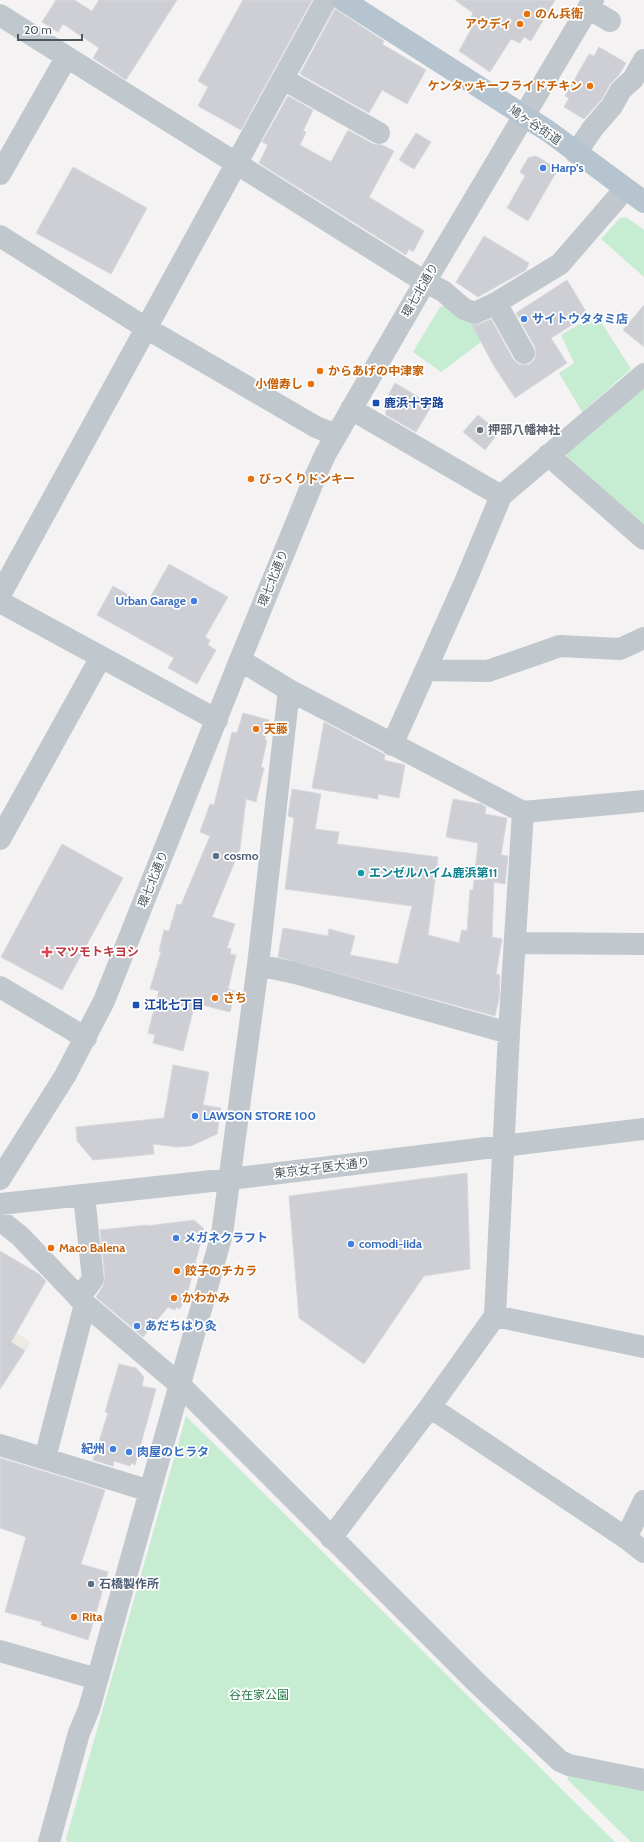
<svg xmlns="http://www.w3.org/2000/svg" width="644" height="1842" viewBox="0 0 644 1842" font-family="Cabin,'Noto Sans JP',sans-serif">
<rect width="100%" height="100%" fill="#f4f2f3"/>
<!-- commercial -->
<path fill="#edeae3" d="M0 1323 31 1342 0 1390Z"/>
<!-- green -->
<path fill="#c6ecd2" d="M626 217 644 230V277L601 239 620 218Z
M449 305 475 324 481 342 441 372 413 352 440 307Z
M596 314 631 369 582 412 559 373 574 363 561 335Z
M644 385V529L567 460V451Z
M186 1416 615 1842H68L66 1839Z
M570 1774 644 1788V1842H631L567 1779Z"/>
<!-- building -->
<path fill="#cdcfd4" stroke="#d7d9dd" d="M56 0H74L92 11 99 0H177L126 80 93 58 99 48 63 24 58 32 42 22Z
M243 0H312L241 130 198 106 208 87 198 81Z
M455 0H555L531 41 524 37 520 43 511 39 490 72 459 51 474 24 469 21 473 13Z
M335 9 384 41 382 44 426 70 407 104 382 90 369 113 300 74Z
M599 47 626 63 619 75 610 84 602 99 584 119 564 107 569 98 565 96 589 54 594 56Z
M288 96 313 110 303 131 306 132 300 145 331 162 348 130 373 144 382 145 394 151 369 197 424 231 413 252 409 249 406 255 259 163 268 145 262 142Z
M416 133 431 142 414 169 399 160Z
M536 156 558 169 528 221 507 208 525 176 520 172 528 158Z
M73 167 147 208 111 274 36 233Z
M484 236 529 263 526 270 478 297 456 282Z
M567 280 588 315 551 338 567 363 515 398 494 366 472 325 480 324 491 319 513 359 518 364 524 365 530 364 535 359 536 353 535 347 516 313Z
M644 305V347L623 330Z
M395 383 432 405 416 432 386 415 385 401Z
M478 415 499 432 485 450 463 432Z
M169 564 228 597 205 637 210 640 208 645 216 650 197 684 168 668 174 658 97 615 113 586 146 605Z
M243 713 269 720 265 740 267 741 261 767 264 768 256 802 246 799 240 849 212 917 235 924 227 948 231 949 230 954 236 955 228 989 235 991 230 1012 195 1003 183 1051 153 1043 155 1035 148 1033 159 991 150 989 161 952 159 951 164 930 169 931 177 904 181 905 210 836 200 832 210 804 214 805 232 732 237 733Z
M324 722 382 753 385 755 384 760 405 765 399 798 378 794V799L312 788Z
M292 789 321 794 315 829 339 832 337 844 438 857 428 935 459 943 462 930 467 931 470 890H473L478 843 446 837 453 799 481 804 486 807 485 814 507 818 501 855 508 856 505 884 494 882 492 937 502 939 496 974 500 975 499 998 495 1016 278 957 283 928 328 936 329 929 355 936 350 955 398 964 412 906 285 889 294 818 288 816Z
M62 844 123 878 62 990 1 957Z
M173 1065 209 1072 203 1105 221 1108 217 1134 191 1146 176 1147 153 1144 154 1154 93 1160 77 1141 76 1127 164 1118Z
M467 1173 470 1269 424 1276 364 1364 299 1318 289 1196Z
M194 1220 204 1229 188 1292 180 1309 177 1307 175 1310 168 1307 143 1337 96 1297 103 1286 105 1278 100 1230 147 1225V1226Z
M0 1251 39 1274 46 1281 11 1342 25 1351 0 1389Z
M119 1364 136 1368 144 1377 142 1386 156 1389 135 1465 131 1463 130 1466 114 1461 113 1466 93 1460 108 1413 105 1412Z
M0 1458 105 1490 81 1564 108 1572 88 1640 41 1625 42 1622 5 1612 26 1537 0 1528Z"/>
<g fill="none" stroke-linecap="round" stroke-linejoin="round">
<!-- minor -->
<path stroke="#c0c7cd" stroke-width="22" d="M588 8 610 21
M0 15 425 282 443 291 464 309 475 313 496 303 560 264 625 189
M283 79 379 133
M576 153 593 128 612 106 621 90 633 79 644 60
M0 174 66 58
M0 236 146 328 316 427 336 435
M496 303 524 353
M351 409 501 496
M548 455 644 539
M0 595 326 0
M0 602 217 720
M426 670 488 671 560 646 620 649 644 638
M289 690 523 812 644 801
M392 745 465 582 501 496 644 374
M523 812 509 1033 495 1316 644 1347
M0 839 101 657
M515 943 644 944
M258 965 295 973 509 1033
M0 987 86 1038
M0 1179 65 1076 104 1001 240 660 315 477 326 453 425 282 593 0
M0 1204 230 1179 644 1129
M0 1220 20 1236 85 1304 179 1384 476 1682 560 1761 569 1765 644 1780
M79 1298 93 1279 84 1196
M430 1407 626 1538 644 1552
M0 1445 150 1491
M45 1458 85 1304
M331 1538 430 1407 495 1316
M626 1538 644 1501
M0 1651 97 1679
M49 1842 79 1733 89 1709 222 1234 258 965 289 690 240 660"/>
<!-- major -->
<path stroke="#b5c4ce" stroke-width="22" d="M343 0 548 131 644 202"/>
</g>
<!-- markers -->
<g fill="#e8710a" stroke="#fff" stroke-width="1.5">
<circle cx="527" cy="14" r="4"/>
<circle cx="520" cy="24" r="4"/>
<circle cx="590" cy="86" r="4"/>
<circle cx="320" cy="371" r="4"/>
<circle cx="311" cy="384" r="4"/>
<circle cx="251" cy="479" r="4"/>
<circle cx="256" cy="729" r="4"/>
<circle cx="215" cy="998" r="4"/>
<circle cx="51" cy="1248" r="4"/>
<circle cx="177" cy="1271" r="4"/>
<circle cx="174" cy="1298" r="4"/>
<circle cx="74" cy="1617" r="4"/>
</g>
<g fill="#3f7fe0" stroke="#fff" stroke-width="1.5">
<circle cx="543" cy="168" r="4"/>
<circle cx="524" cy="319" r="4"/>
<circle cx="194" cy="601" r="4"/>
<circle cx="195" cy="1116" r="4"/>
<circle cx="176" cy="1238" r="4"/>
<circle cx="351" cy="1244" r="4"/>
<circle cx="137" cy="1326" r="4"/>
<circle cx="113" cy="1449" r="4"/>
<circle cx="129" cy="1452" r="4"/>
</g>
<g fill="#1a4fb4" stroke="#fff" stroke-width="1.5">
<rect x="372" y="399" width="8" height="8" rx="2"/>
<rect x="132" y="1001" width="8" height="8" rx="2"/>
</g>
<circle fill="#6b7280" stroke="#fff" stroke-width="1.5" cx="480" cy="430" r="4"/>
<g fill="#5c6f8a" stroke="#fff" stroke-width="1.5">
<circle cx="216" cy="856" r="4"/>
<circle cx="91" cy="1584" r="4"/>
</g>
<circle fill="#0f9aa8" stroke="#fff" stroke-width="1.5" cx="361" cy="873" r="4"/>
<path fill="#e0444e" stroke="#fff" stroke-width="1.5" d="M45 946h4v4h4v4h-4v4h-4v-4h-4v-4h4z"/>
<g text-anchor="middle" stroke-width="3.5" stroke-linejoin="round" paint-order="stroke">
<!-- food labels -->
<g font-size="12" font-weight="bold" fill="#c56008" stroke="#fff" text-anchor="start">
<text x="535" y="18">のん兵衛</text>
<text x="512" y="28" text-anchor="end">アウディ</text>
<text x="582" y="90" text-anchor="end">ケンタッキーフライドチキン</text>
<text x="328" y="375">からあげの中津家</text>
<text x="303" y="388" text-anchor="end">小僧寿し</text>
<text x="259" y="483">びっくりドンキー</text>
<text x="264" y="733">天藤</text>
<text x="223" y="1002">さち</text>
<text x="59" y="1252">Maco Balena</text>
<text x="185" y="1275">餃子のチカラ</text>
<text x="182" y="1302">かわかみ</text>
<text x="82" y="1621">Rita</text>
</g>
<!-- street labels -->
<g font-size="12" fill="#4c575e" stroke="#fff">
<text transform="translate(535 125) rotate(34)" y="4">鳩ヶ谷街道</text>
<text transform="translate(420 290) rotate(-60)" y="4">環七北通り</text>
<text transform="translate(273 578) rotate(-68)" y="4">環七北通り</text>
<text transform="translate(153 879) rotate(-68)" y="4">環七北通り</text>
<text transform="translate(322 1168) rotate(-7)" y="4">東京女子医大通り</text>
</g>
<!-- shop labels -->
<g font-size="12" font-weight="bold" fill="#366cbe" stroke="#fff" text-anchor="start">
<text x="551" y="172">Harp’s</text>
<text x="532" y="323">サイトウタタミ店</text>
<text x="186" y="605" text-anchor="end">Urban Garage</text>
<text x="203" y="1120">LAWSON STORE 100</text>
<text x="184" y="1242">メガネクラフト</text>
<text x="359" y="1248">comodi-iida</text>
<text x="145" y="1330">あだちはり灸</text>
<text x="105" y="1453" text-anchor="end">紀州</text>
<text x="137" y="1456">肉屋のヒラタ</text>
</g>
<!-- transit labels -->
<g font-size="12" font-weight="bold" fill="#164399" stroke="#fff" text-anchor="start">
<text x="384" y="407">鹿浜十字路</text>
<text x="144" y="1009">江北七丁目</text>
</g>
<!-- worship labels -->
<g font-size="12" font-weight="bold" fill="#5b616d" stroke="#fff" text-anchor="start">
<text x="488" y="434">押部八幡神社</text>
</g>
<!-- service labels -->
<g font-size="12" font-weight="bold" fill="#4e5e75" stroke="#fff" text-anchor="start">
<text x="224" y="860">cosmo</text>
<text x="99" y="1588">石橋製作所</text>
</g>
<!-- culture labels -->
<g font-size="12" font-weight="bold" fill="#0d838f" stroke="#fff" text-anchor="start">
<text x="369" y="877">エンゼルハイム鹿浜第11</text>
</g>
<!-- health labels -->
<g font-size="12" font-weight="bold" fill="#be3a42" stroke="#fff" text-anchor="start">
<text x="55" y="956">マツモトキヨシ</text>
</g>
<!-- park labels -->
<g font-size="12" fill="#217a46" stroke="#fff">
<text x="259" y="1699">谷在家公園</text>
</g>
</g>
<!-- scale -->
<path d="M18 34v6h64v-6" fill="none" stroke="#4c575e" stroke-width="2"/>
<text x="24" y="34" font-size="12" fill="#4c575e" stroke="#ffffff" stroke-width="3" paint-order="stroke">20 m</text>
</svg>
